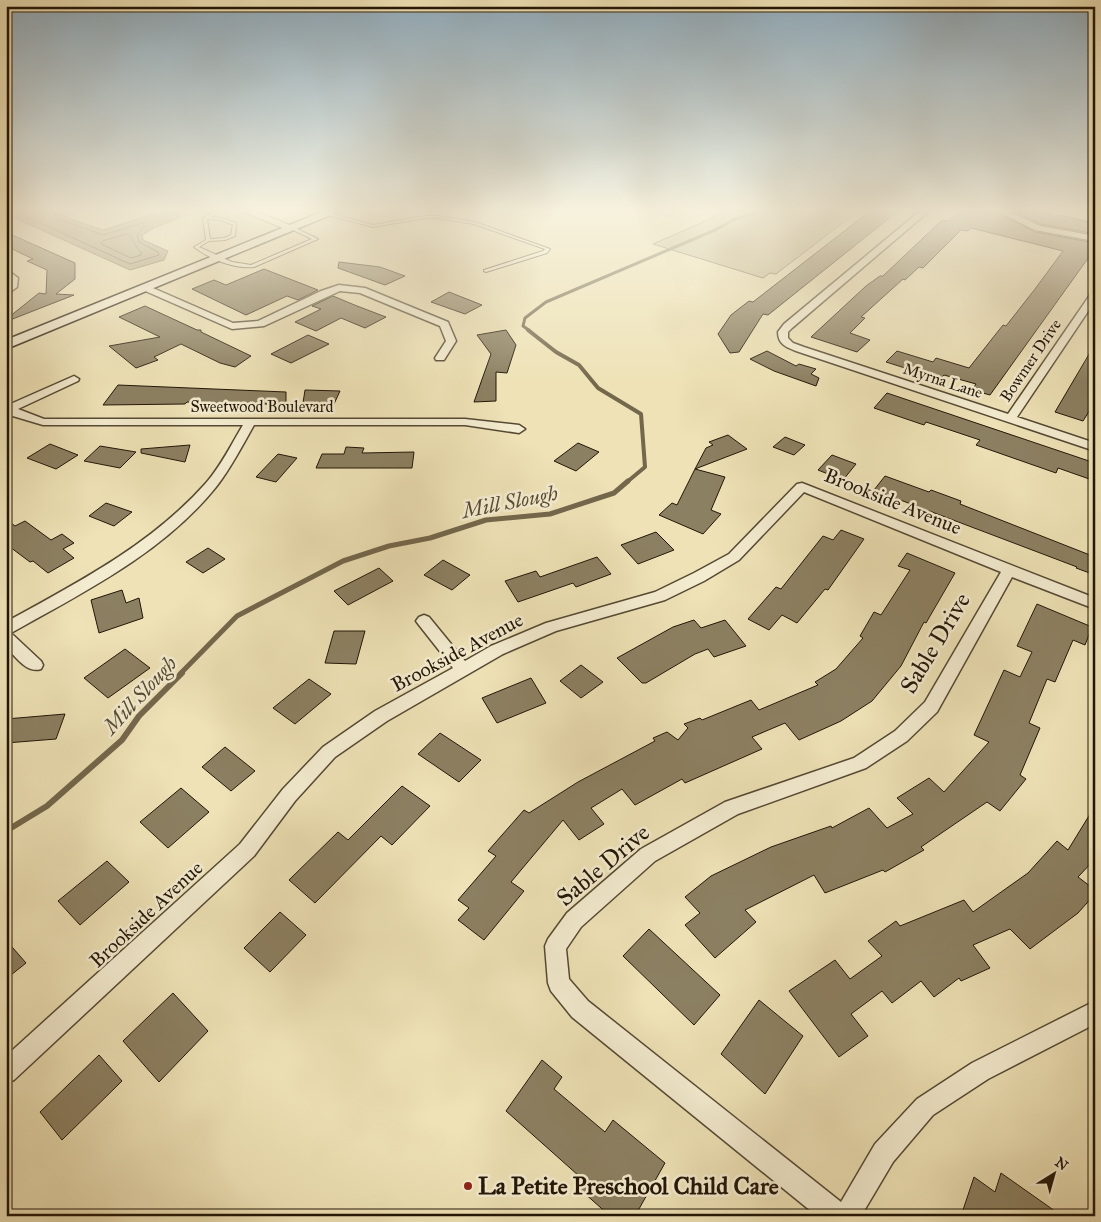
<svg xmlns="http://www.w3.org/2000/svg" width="1101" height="1222" viewBox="0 0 1101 1222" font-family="'IM FELL Great Primer',serif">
<rect width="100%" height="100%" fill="#eee2b6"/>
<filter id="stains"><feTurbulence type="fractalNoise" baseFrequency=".004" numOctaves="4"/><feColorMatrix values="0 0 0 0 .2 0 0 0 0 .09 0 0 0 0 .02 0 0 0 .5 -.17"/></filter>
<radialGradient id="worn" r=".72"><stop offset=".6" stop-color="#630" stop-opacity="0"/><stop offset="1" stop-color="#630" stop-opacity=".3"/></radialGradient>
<!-- green -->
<path fill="#cbbf98" stroke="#766a50" d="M728 211H858L776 274 770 273 763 278 653 244Z"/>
<!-- water -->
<path fill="#a99d7a" stroke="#73674c" d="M6 211H53L73 220 103 230 160 212 178 213 181 217 156 227 142 235 143 240 168 251 164 260 130 270 6 214Z"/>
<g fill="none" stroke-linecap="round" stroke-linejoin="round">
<!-- shore -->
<path stroke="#665a40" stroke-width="1" d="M14 211 130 264 159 255 158 252 139 242 137 235 144 227 143 223 103 235 56 218 53 211
M128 234C133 237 134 246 141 252V255L131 258 101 244 103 241Z"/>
<!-- stream-far3 -->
<path stroke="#73674c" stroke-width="3" d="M530 331 523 326 525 318 546 302 715 230 733 220 760 211"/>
<!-- stream-far2 -->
<path stroke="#73674c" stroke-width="4" d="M528 330 556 352 579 365 598 388 641 414 645 467 627 482"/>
<!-- stream-far1 -->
<path stroke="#73674c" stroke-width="5" d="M180 674 237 616 343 561 389 546 430 538 486 520 550 514 614 493 628 481"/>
<!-- stream -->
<path stroke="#73674c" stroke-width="6" d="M6 831 47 806 122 740 139 716 182 673"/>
</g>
<!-- building -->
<path fill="#8c8062" stroke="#221607" d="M870 211H898L768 315 763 314 739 352 730 353 718 334 731 315 749 301 753 302Z
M959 211H995L1035 232 1095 243V258L1089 257 990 395 972 390 976 384 944 375 940 379 886 362 897 351 933 362 936 358 969 368 1003 325 1006 326 1035 289 1063 251 971 228 968 231 961 230 923 268 919 267 905 280 903 279 861 317 865 318 850 333 870 340 857 352 811 337 866 286 880 276H883L942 220 948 221Z
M1013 211H1043L1057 218 1059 215 1095 223V234L1041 224Z
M10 234 75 263V279L56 294 74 295 10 320 9 317 39 293 46 294 47 270 27 261 33 259 6 246Z
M339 262 380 267 405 276 385 285 338 268Z
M264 269 318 290 298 300 287 296 246 315 192 289 214 280 226 285Z
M449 292 482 305 465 314 431 302Z
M333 296 357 306 386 317 365 328 341 318 316 331 295 322 321 309 312 306Z
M145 306 197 330H201V332L251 356 235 367 220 363 181 344 154 357 158 360 136 368 109 346 160 337 119 317Z
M506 330 516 345 507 373 496 372V401L474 402 491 354 477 335Z
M308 335 329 344 291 363 271 354Z
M1095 344V402L1083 421 1055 412Z
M767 351 796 366 799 364 816 369 811 374 819 378 816 386 774 371 750 359Z
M118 385 286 392V404H237L187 402 185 404 103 405Z
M305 390 340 391 334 404 303 403Z
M887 393 1095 463V481L1058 468 1056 473 976 445 980 440 926 422 924 425 874 408Z
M728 435 747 449 695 469 706 448 713 445 709 442Z
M785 437 805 445 794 455 773 447Z
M578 443 599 452 576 471 554 461Z
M50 444 78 455 56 469 27 458Z
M190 445 185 462 141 453V449Z
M100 446 136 452 120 468 84 461Z
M346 447 364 448 362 453 414 452 412 468H316L322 454H344Z
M278 454 297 458 276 482 256 477Z
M832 455 856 464 843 480 818 470Z
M695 469 725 477 711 510 721 514 703 534 659 515 672 503 677 505Z
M885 476 929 492 931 490 961 501 960 504 1095 557V575L1076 568 1077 567 874 490Z
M106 503 132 512 114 526 89 516Z
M6 519 15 526 25 521 51 540 62 534 74 543 63 549 74 558 48 573 33 561 30 562 6 544Z
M841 530 864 539 828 590 825 589 797 623 782 615 769 630 748 619 776 587 781 589 823 536 833 540Z
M656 532 674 550 638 564 621 545Z
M208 548 225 559 203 573 186 562Z
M907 553 955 573 926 623 924 622 901 666 872 701 841 721 799 740 785 723 752 737 762 749 685 783 682 779 635 805 622 789 591 808 604 824 579 840 563 820 511 882 524 891 484 940 458 920 469 908 458 900 496 856 488 851 524 810 529 813 578 782 655 741 653 738 667 732 678 740 688 728 684 724 700 718 702 720 751 700 759 710 818 685 815 682 836 669 863 638 860 636 874 612 881 615 910 570 898 566Z
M597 557 611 574 576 587 573 583 518 602 505 581 536 571 540 577Z
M443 560 470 575 452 590 424 575Z
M379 568 393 581 348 605 334 591Z
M122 590 126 603 139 598 143 618 99 633 91 600Z
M1037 604 1092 627 1085 645 1073 640 1055 682 1047 679 1029 723 1040 728 1020 775 1026 779 1000 811 987 802 921 847 924 850 885 872 883 870 825 893 814 875 745 910 756 922 715 958 685 925 700 913 685 897 711 876 771 847 831 826 832 828 869 808 887 828 913 814 897 798 929 778 944 792 989 742 974 735 1004 670 1020 677 1032 652 1017 646Z
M694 620 701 628 725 620 746 646 714 657 708 649 695 654 646 683H642L617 658 673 627Z
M334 631H365L356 664 325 663Z
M125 649 150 668 108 698 84 678Z
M581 665 603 682 581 698 560 681Z
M531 678 546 703 497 723 482 698Z
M309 679 331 694 295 724 273 708Z
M65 714 56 739 6 743V719Z
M440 733 481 760 459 782 418 754Z
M225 747 255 771 231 791 202 767Z
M402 786 430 806 392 845 381 836 315 903 289 880 338 832 348 840Z
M181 788 209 812 168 848 140 822Z
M1095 806V859L1078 877 1095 890V894L1078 913 1030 949 1010 929 973 945 990 968 961 981 959 978 934 997 921 981 892 1003 882 991 851 1014 868 1036 839 1057 789 991 835 960 850 979 882 956 868 941 896 921 900 926 964 900 973 912 1028 873 1057 841 1068 850Z
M107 861 129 882 80 925 58 901Z
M280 912 306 935 270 972 244 948Z
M649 929 720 995 694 1025 623 956Z
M6 940 26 963 6 979Z
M173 993 208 1031 159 1082 123 1041Z
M759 1000 803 1036 765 1094 721 1054Z
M99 1055 122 1081 62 1140 40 1112Z
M542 1060 562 1077 554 1089 605 1132 613 1120 665 1163 635 1216H610L574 1184 579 1176 506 1111Z
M1001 1173 1062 1216H961L974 1177 995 1192Z"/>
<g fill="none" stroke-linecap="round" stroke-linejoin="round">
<!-- service casing -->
<g stroke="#554933" stroke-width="2">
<path id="service" d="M99 211H115L113 212Z
M216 211H222L210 217 222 218 236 223 235 236 225 240 209 241 199 247 232 262 251 265 312 239 291 229V227H293L318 239 254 267C233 269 210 259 194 247L206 240 203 218ZM207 219 221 220 233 225 231 235 224 238 210 239Z
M329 213 373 225 425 216H437L475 222 550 249 547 253 486 272 484 271V270L543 251 545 249 474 224 437 218H425L373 227 328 215V213Z"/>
</g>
<!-- minor casing -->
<g stroke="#554933" stroke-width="3">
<path id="minor" d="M920 211H929L792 328 788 332V338L793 343 804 347 1008 414 1092 292 1095 291V301L1017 417 1095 443V451L796 351C786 347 778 344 778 332L784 324Z
M997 211H1008L1040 226 1095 236V241L1035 230Z
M6 269 18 278 17 287 6 295 8 279 6 277Z
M146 285 233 323 258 321 321 291 339 285 365 288 448 322 456 341 444 360H436L435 358 446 341 440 326 360 293 340 291 264 326 232 329 143 290 141 288Z
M74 376 79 379 78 381 18 409 44 419H465L519 425 525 429 519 433 465 425H254C242 446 231 468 216 487 163 553 84 592 11 633L41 661 43 665 41 669C27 674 15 656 6 647V622C77 583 151 545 206 483 221 466 231 445 243 425H43L6 414V406Z
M802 483 1095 598V609L1012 577 937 712 907 741 866 768 738 814 655 861 581 927 566 949 569 979 588 1001 841 1202 875 1144 917 1099 972 1063 1095 1001V1024L988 1079 933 1115 893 1162 861 1216H817L572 1017 551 991 548 983 545 946 548 939 567 913 641 849 725 802 854 758 895 731 925 702 1001 572 804 492 739 560 704 581 665 600 556 631 503 654 387 721 335 757 295 801 254 856 14 1080 6 1083V1056L240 844 283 789 323 747 375 711 453 668 419 625 416 621 419 617 424 615 429 617 465 661 491 646 546 623 655 592 694 573 729 554 797 484Z"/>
</g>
<!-- tertiary casing -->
<g stroke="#554933" stroke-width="2">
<path id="tertiary" d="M240 211H255L297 228 296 230H288Z"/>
</g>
<!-- secondary casing -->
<g stroke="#221607" stroke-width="3">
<path id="secondary" d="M324 211H340L6 349V340Z"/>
</g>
<!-- service -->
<use href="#service" fill="#f4ecd0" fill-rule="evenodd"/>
<!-- minor -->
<use href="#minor" fill="#f4ecd0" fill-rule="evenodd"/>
<!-- tertiary -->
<use href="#tertiary" fill="#f4ecd0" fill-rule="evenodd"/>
<!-- secondary -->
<use href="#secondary" fill="#f4ecd0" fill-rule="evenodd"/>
</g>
<!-- sky -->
<linearGradient id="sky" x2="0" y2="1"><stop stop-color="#8fabbc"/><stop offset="0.55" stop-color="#f7f2de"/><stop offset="1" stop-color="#f7f2de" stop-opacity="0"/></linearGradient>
<rect width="1101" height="382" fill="url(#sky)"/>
<!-- markers -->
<circle fill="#8f2418" stroke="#f4ecd0" stroke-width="2" cx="468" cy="1186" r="5"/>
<g text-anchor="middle" stroke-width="5" stroke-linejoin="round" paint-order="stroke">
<!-- far-street labels -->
<g font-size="16" fill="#221607" stroke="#f4ecd0">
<text transform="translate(1030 360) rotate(-56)" y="6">Bowmer Drive</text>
<text transform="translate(943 380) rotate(18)" y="6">Myrna Lane</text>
<text x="262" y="412">Sweetwood Boulevard</text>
</g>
<!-- street labels -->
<g font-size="20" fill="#221607" stroke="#f4ecd0">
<text transform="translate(893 501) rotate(22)" y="7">Brookside Avenue</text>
<text transform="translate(457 652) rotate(-28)" y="7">Brookside Avenue</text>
<text transform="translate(146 914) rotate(-43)" y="7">Brookside Avenue</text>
</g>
<!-- water labels -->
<g font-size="21" font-style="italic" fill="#584c35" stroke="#f4ecd0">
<text transform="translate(510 502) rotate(-11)" y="7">Mill Slough</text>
<text transform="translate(140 695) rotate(-47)" y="7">Mill Slough</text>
</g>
<!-- near-street labels -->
<g font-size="24" fill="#221607" stroke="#f4ecd0">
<text transform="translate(935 643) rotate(-59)" y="8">Sable Drive</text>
<text transform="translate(603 865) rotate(-40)" y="8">Sable Drive</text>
</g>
<!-- near-poi labels -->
<g font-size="24" font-weight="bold" fill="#221607" stroke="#f4ecd0" text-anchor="start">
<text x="478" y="1194">La Petite Preschool Child Care</text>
</g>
</g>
<!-- margin -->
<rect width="1101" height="1222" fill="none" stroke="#eee2b6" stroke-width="25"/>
<rect x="8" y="8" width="1086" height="1207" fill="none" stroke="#221607" stroke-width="2.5"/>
<rect x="12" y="12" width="1076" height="1197" fill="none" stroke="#221607"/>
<!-- north arrow -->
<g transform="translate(1054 1174) rotate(37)" stroke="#f4ecd0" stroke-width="4" paint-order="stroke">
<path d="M0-4L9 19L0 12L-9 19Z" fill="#221607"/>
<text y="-8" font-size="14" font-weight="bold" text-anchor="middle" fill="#221607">N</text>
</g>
<rect width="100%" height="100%" filter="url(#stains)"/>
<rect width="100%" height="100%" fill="url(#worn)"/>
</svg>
